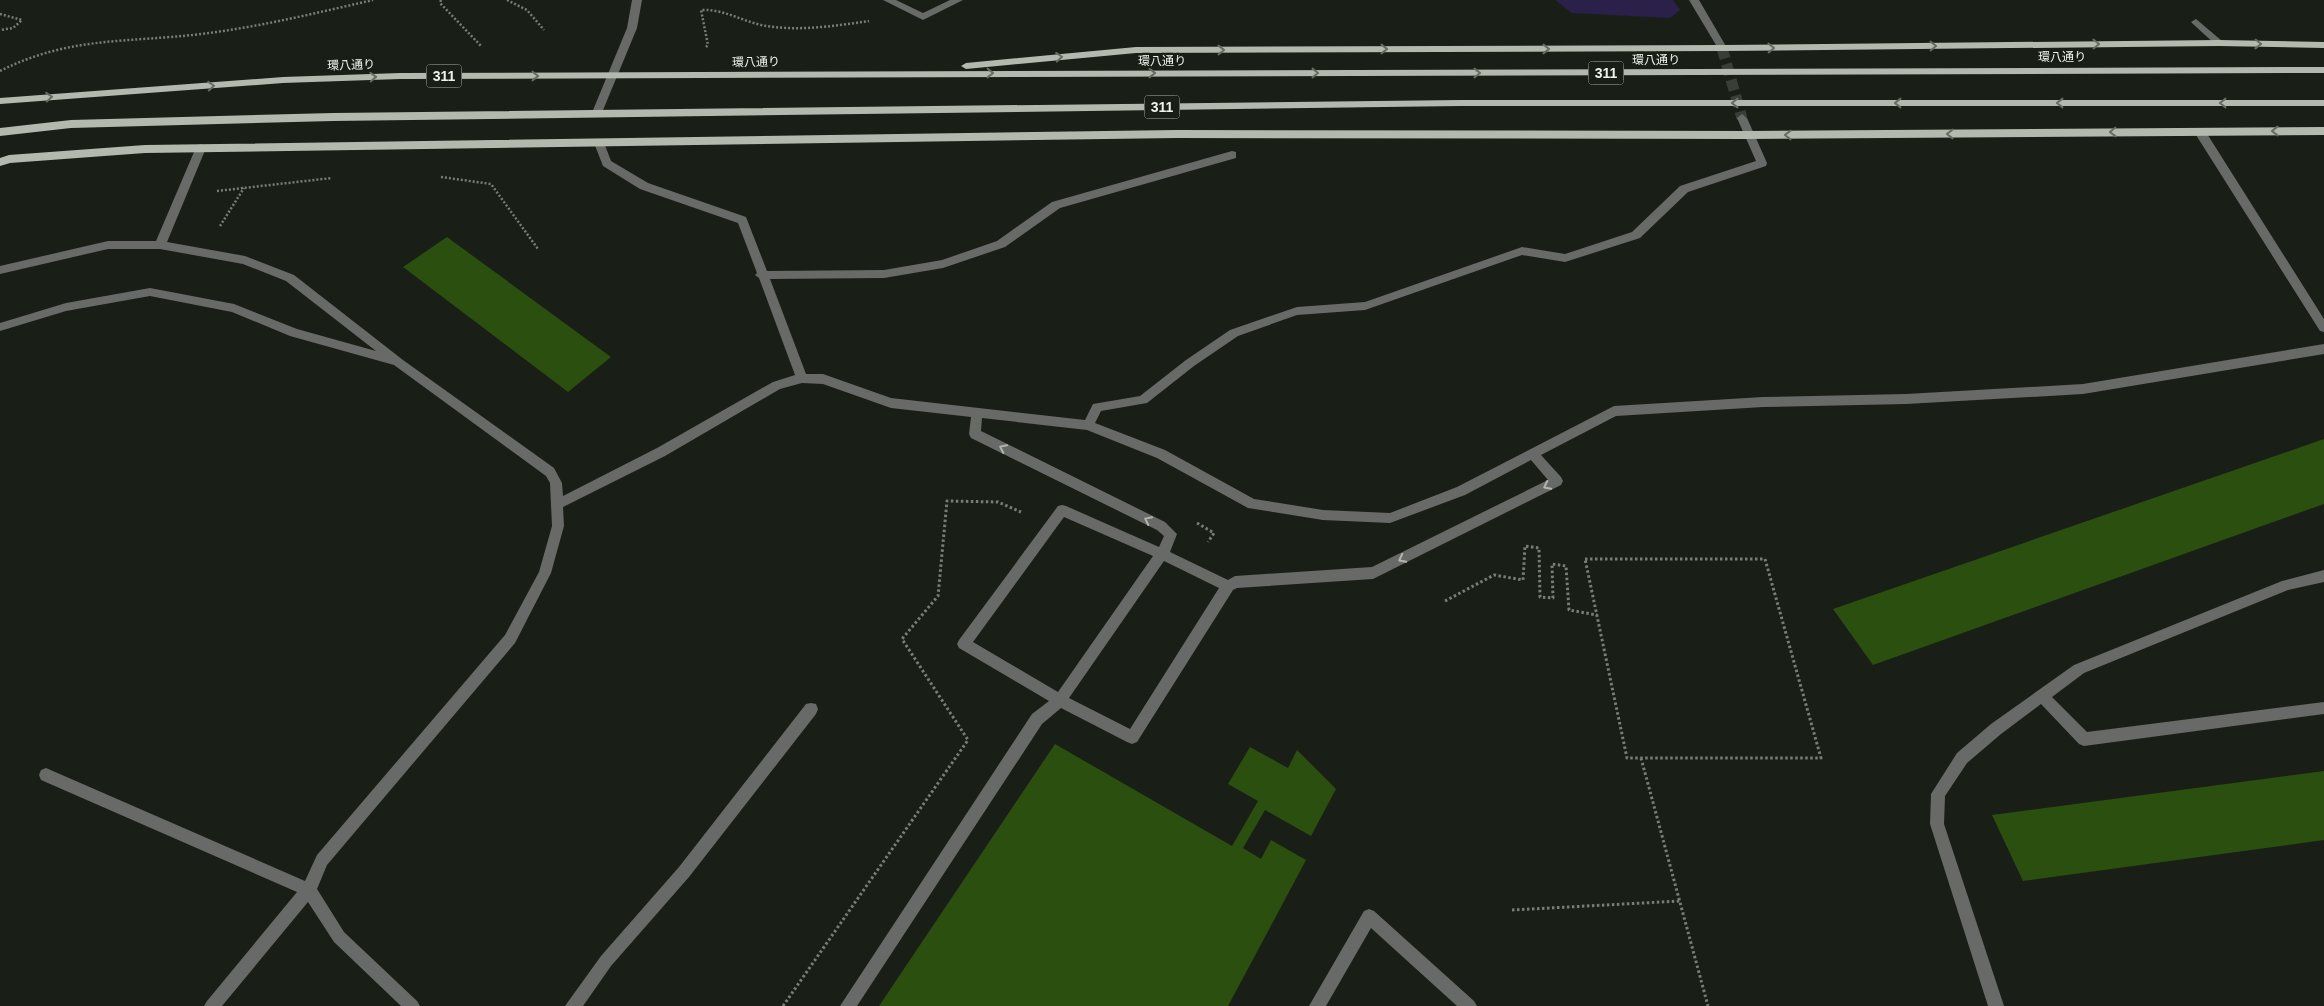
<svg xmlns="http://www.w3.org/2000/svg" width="2324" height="1006" viewBox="0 0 2324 1006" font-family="Helvetica,'Noto Sans JP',sans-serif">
<rect width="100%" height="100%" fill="#191f16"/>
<!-- green -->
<path fill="#2a204a" d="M1555 0H1673L1680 10 1670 18 1572 13Z"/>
<!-- building -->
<path fill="#2a4f0f" d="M447 237 611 357 568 392 403 267Z
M2324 439V504L1873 665 1833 609Z
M1055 744 1232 846 1258 801 1228 784 1250 747 1288 768 1297 750 1336 789 1311 836 1265 810 1243 848 1261 859 1271 840 1306 860 1228 1006H879Z
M2324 771V840L2023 881 1992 815Z"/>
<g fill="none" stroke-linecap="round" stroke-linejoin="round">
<!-- minor-tunnel -->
<path stroke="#393f36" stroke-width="11" stroke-dasharray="11 5.5" stroke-linecap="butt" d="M1722 48 1742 118"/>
<!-- path-far1 -->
<path stroke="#787d75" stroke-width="2.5" stroke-dasharray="2 2" stroke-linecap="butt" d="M441 0 440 3 482 47
M507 0 527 10 544 30
M0 14 22 20 13 28 0 30
M706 47 708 45 701 10C723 9 740 20 761 25 795 32 835 26 869 21
M0 71C70 36 126 43 201 34 259 27 316 13 373 0
M441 177 491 184 538 249
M217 191 332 178
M220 226 244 188"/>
<!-- path -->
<path stroke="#787d75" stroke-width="3" stroke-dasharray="2.5 2.5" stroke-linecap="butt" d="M1197 523 1214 533 1208 542
M1585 559H1765L1821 758H1627Z
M1445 601 1494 575 1523 580 1525 546 1539 548 1540 597 1553 598 1552 564 1566 566 1569 610 1597 615
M1641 758 1708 1006
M1512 910 1680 901
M783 1006 968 740 902 639 938 596 947 501 998 502 1021 512"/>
<!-- minor -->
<path fill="#676a66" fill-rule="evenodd" d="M632 0H642L637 28 601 115 600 117H592L591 115 627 28Z
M883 0H896L923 13 950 0H963L923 20Z
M1689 0H1699L1727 48 1725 50H1719Z
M2196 19 2222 41V45H2216L2193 24 2191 22Z
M1742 114 1747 118 1767 163 1766 166 1688 192 1640 238 1565 262 1522 255 1365 310 1297 315 1238 336 1194 366 1147 403 1101 411 1095 423 1165 450 1254 499 1323 510 1390 513 1457 487 1614 406 1763 397 1906 394 2083 384 2324 344V354L2083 394 1906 404 1763 407 1616 416 1541 455 1561 477 1563 481 1561 485 1373 579 1237 588 1233 590 1137 742 1132 744 1127 742 1061 708 1042 724 857 1006H840L1032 714 1049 701 959 648 957 644 959 640 1058 506 1062 505 1066 506 1159 547 1164 536 1157 530 971 438 969 434 971 417 891 408 823 384 802 383 780 389 665 456 563 507 564 526 551 573 515 643 327 865 317 889 344 932 417 1001 420 1006H401L334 942 308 902 222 1006H204L207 1001 297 892 41 780 39 775 41 770 46 768 305 881 317 855 505 635 539 572 552 526 550 483 546 476 394 365 290 336 232 312 150 296 66 311 0 331V323L66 303 150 288 234 304 297 329 376 351 286 281 243 264 160 249H108L0 274V266L108 241H156L197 145 201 144 206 148 167 242 245 256 294 275 403 360 554 468 562 483 563 496 657 448 773 382 795 375 759 278 755 275 757 273 738 223 640 189 603 166 594 143 595 140H603L611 161 648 183 746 217 767 271 884 270 942 260 997 241 1052 202 1232 151 1236 152V158L1060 208 1005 247 943 268 884 278 770 279 806 374H823L891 398 1085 420 1093 404 1140 396 1186 360 1230 330 1297 307 1365 302 1522 247 1565 254 1632 232 1680 186 1756 161 1737 118ZM982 418 1087 430 1157 458 1248 508 1323 520 1390 523 1465 495 1531 460 1548 480 1372 567 1235 576 1228 580 1170 552 1177 534 1165 522 981 431ZM1064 517 1153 556 1058 692 973 642ZM1164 561 1219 588 1130 729 1069 698Z
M2200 128 2204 129 2324 319V332L2320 331 2196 135 2195 132Z
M2324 570V582L2288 590 2084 673 2052 697 2087 732 2324 702V714L2084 746 2079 744 2041 704 2001 734 1967 763 1945 796 1944 824 2004 1006H1988L1930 824 1931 794 1957 753 1991 724 2074 665 2282 581Z
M811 703 816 704 818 709 816 714 689 877 611 966 583 1006H565L601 956 679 867 806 704Z
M1369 909 1374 911 1474 1001 1477 1006H1457L1371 928 1326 1006H1309L1364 911Z"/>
<!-- major -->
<path fill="#b3b9af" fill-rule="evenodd" d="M2219 40 2324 42V48L2219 46 1722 51 1136 53 966 69 961 66 966 63 1136 47 1722 45Z
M2324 67V73L400 79 283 83 0 104V98L283 77 400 73Z
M1461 100H2324V106H1461L333 121 71 128 0 136V128L71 120 333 113Z
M2324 127V135L1748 139 1177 138 145 153 10 163 0 166V158L9 155 145 145 1177 130 1748 131Z"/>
</g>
<!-- one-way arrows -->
<defs><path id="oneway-chevron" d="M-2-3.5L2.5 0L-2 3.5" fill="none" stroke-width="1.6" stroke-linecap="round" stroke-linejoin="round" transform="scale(1.25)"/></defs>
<g stroke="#666c62">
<use href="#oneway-chevron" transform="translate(2096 44) rotate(-1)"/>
<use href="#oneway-chevron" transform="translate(2258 44) rotate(1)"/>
<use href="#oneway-chevron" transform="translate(1933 46) rotate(-1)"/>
<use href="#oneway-chevron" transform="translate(1771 48) rotate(-1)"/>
<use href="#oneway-chevron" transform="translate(1384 49)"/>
<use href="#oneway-chevron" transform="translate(1546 49)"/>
<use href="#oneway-chevron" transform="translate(1221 50)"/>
<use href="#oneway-chevron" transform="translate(1059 57) rotate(-5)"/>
<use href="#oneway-chevron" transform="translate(990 73)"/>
<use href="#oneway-chevron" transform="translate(1152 73)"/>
<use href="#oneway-chevron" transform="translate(1315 73)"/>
<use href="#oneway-chevron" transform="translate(1477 73)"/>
<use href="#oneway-chevron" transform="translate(535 76)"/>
<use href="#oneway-chevron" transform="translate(373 77) rotate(-2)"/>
<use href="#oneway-chevron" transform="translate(211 86) rotate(-4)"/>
<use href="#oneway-chevron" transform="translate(49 97) rotate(-4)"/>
<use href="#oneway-chevron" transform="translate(1735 103) rotate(180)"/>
<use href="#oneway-chevron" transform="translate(1898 103) rotate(180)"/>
<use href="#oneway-chevron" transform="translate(2060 103) rotate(180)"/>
<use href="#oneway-chevron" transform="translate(2223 103) rotate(180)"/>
<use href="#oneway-chevron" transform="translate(2275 131) rotate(180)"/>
<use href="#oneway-chevron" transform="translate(2113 132) rotate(179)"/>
<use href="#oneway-chevron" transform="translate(1950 134) rotate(180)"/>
<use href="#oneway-chevron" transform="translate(1788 135) rotate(180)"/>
</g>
<g stroke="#b2b5b0">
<use href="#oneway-chevron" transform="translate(1003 448) rotate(-154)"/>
<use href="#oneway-chevron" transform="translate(1547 486) rotate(153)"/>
<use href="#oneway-chevron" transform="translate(1148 520) rotate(-154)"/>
<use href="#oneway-chevron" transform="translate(1402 559) rotate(153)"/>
</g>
<g text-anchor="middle" stroke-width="4.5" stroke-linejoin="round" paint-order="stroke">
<!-- far-street labels -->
<g font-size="12" fill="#eff3ed" stroke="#191f16">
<text x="2062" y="61">環八通り</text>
<text x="1656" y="64">環八通り</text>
<text x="1162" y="65">環八通り</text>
<text transform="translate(756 62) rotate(-1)" y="4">環八通り</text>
<text transform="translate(351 65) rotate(-2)" y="4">環八通り</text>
</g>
<!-- shield labels -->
<g fill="#191f16" stroke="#afb3ac" stroke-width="1">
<rect x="1588.5" y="61.5" width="35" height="23" rx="4"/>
<rect x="426.5" y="64.5" width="35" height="23" rx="4"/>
<rect x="1144.5" y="95.5" width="35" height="23" rx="4"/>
</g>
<g font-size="14" font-weight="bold" fill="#eff3ed">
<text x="1606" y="78">311</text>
<text x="444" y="81">311</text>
<text x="1162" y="112">311</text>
</g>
</g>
</svg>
